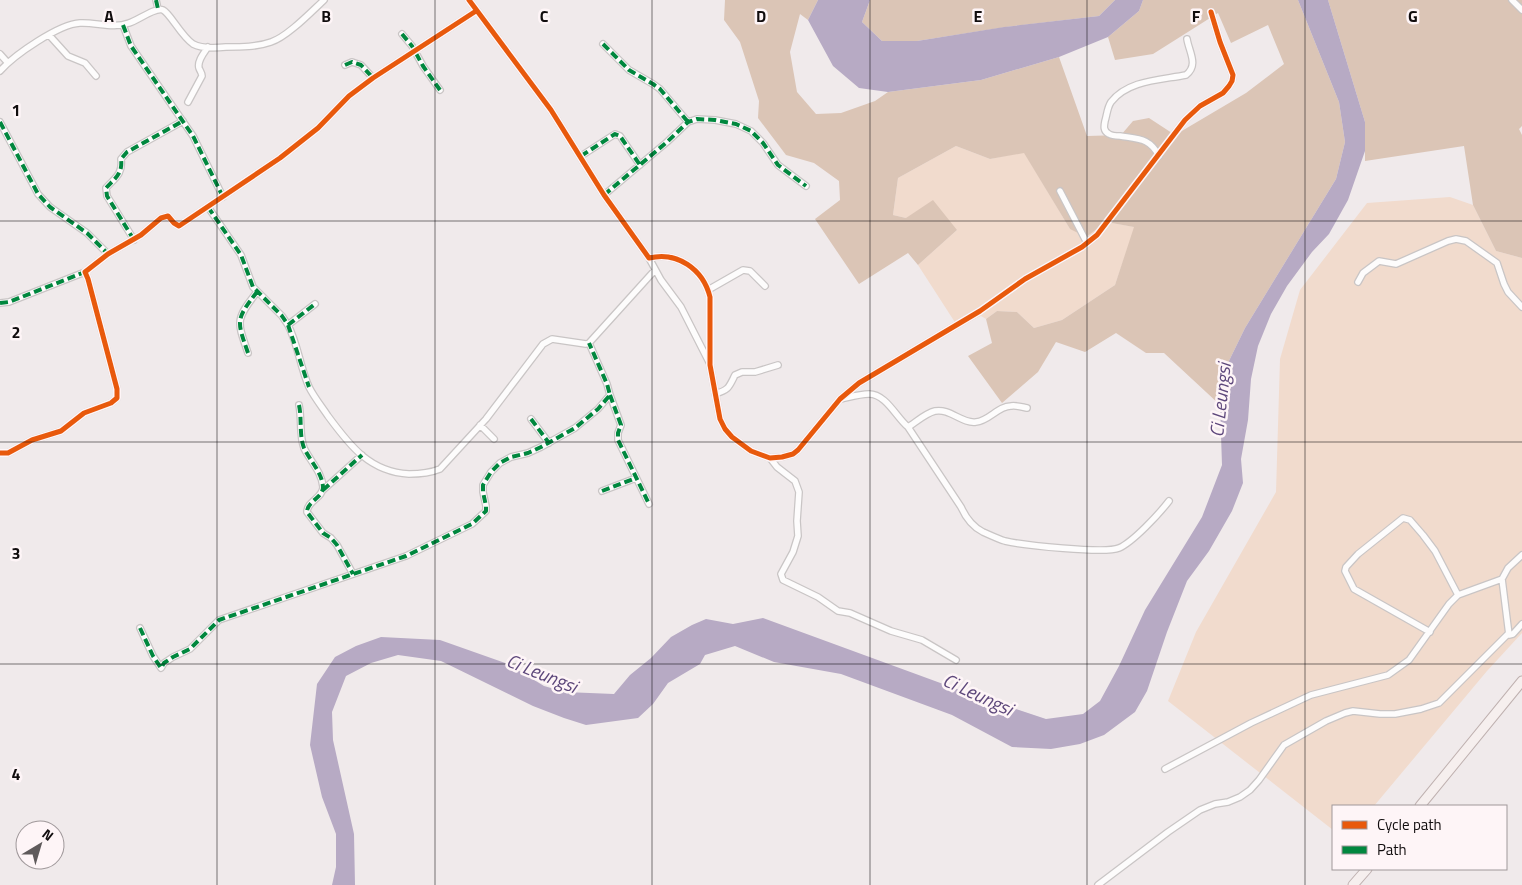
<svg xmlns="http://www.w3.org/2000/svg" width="1522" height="885" viewBox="0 0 1522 885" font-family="'Titillium Web',sans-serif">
<rect width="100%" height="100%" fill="#f0eaeb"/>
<!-- green -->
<path fill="#f1dbcd" d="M956 146 990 159 1024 152 1070 229 1106 222 1135 227 1115 285 1062 320 1034 328 1017 312 997 311 986 319 981 316 958 327 918 265 957 230 893 215 898 178Z
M1450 197 1473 205 1496 251 1522 258V633L1487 671 1374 806H1333V830L1168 701 1196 632 1276 492 1280 359 1300 290 1367 203Z"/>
<!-- forest -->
<path fill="#dbc5b6" d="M725 0H818L808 20 800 14 790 52 797 92 816 114 841 113 875 101 888 92 981 80 1059 57 1087 136 1121 135 1133 121 1149 118 1175 135 1246 93 1284 64 1268 25 1231 43 1218 13 1153 54 1115 60 1108 37 1139 11 1143 0H1298L1339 102 1345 142 1336 179 1245 328 1226 367 1220 405 1164 353H1146L1116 333 1085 352 1056 342 1038 372 1002 403 968 356 992 343 986 319 997 311 1017 312 1034 328 1062 320 1115 285 1134 227 1106 222 1086 237 1070 229 1024 153 990 159 956 146 898 178 893 215 906 218 933 200 957 230 918 265 908 253 859 284 815 219 840 200 839 181 814 163 786 155 758 118 759 101 740 42 724 20Z
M870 0H1115L1099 16 1006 27 917 41H882L862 22Z
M1328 0H1522V126L1519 129 1522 135V258L1496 251 1473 205 1464 146 1365 161V122Z"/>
<!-- water -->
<path fill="#b7aac4" d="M818 0H870L862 22 882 41H917L1004 27 1099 16 1115 0H1143L1139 11 1108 37 1059 57 981 80 888 92 859 88 833 66 808 20Z
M1298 0H1328L1365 122V151L1348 200 1329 234 1312 252 1287 286 1271 314 1258 346 1251 379 1248 420 1241 459 1243 483 1232 511 1209 551 1187 581 1167 632 1147 691 1135 712 1104 735 1080 744 1051 749 1012 747 952 715 841 674 774 662 735 646 705 655 700 664 668 683 653 704 638 718 586 725 564 718 533 706 441 661 398 655 371 663 346 676 332 712 333 740 354 834 355 885H332L336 867V834L322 797 310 745 317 684 335 657 356 646 381 637 440 640 508 664 544 686 565 692 614 694 630 675 651 658 671 637 692 625 706 619 733 624 763 618 965 692 1046 719 1083 714 1100 701 1119 666 1145 610 1202 517 1222 465 1220 405 1226 367 1245 328 1336 179 1345 142 1339 102Z"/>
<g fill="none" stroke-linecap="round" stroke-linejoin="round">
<!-- minor casing -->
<g stroke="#c9c5c5" stroke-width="8">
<path id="minor" d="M156 0 158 9
M469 0 551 110 604 195 649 258C677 251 703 269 710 297V365L720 419 725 429 732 437 751 451 770 458 782 457 793 454 798 450 840 399 859 383 980 311 1025 279 1082 247 1097 235 1185 120 1200 106 1223 93 1229 86 1232 81 1233 75 1220 42 1211 12
M1512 0 1522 10
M123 25 131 46 193 136 223 197
M402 34 412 46 423 66 440 90
M49 35 68 56 85 63 96 76
M603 44 629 70 653 84 660 89 688 122
M0 54 8 63
M345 65 352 62 361 65 373 78
M0 71C14 55 59 24 80 23 96 22 113 29 129 23 137 21 155 7 163 10 170 13 181 36 193 44 202 49 216 48 226 47 241 47 257 47 271 42 287 37 311 12 324 0
M188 102 202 76C202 73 200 71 199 68 197 61 204 53 208 47
M0 122 38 194 50 207 87 233 108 254
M581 156 615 134 620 136 640 165
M1159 156C1150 138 1139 139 1120 136 1117 136 1112 136 1109 134 1103 131 1104 126 1105 121 1107 115 1107 108 1111 102 1128 80 1161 80 1186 75 1199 65 1189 52 1187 39
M1060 191 1087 243
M604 195 667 142 688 122 697 119 715 120 736 124 751 131 763 143 778 165 806 186
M208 207 241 255 253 287 282 316 288 325C298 344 300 367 309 387 314 397 322 407 328 416 350 446 370 472 409 474 420 474 430 473 440 469L486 419 543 344 552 339 586 344 589 343 655 270
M134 240 107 196 106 188C115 178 123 174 121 159L127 152 183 121
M649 258 661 280 681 307 710 364
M1358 282 1363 273 1379 261 1396 264 1448 241 1456 239 1466 241 1497 263 1504 284 1508 292 1522 307
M708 290 743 270 750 271 765 286
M0 303 9 302 85 272
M288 325 315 304
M248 353C237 321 235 320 257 292
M715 394C729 390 729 387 735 375L742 372H755L778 365
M610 395 621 425 618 433V440L649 504
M841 399C850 397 860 394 869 394 886 394 896 417 908 427 916 422 926 413 935 411 950 408 962 424 976 422 989 421 998 406 1011 406 1016 405 1022 407 1027 408
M299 405C302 419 299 435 304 448 310 461 322 472 323 487 323 498 307 501 307 512L323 533 331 538 337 545 353 574
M531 419 549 443
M480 425 494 439
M908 427 961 507C966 518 973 527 983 532 990 535 998 539 1005 541 1022 545 1105 554 1119 548 1133 542 1159 514 1169 501
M0 453H8L32 440 61 431 84 413 111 403 117 398V389L88 279 85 272 108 254 141 235 161 218 168 216 174 223 179 226 280 158 318 128 349 96 373 78 476 11
M770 458 777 467 795 481 799 492 797 521 798 536 793 552 781 574 783 580 818 597 838 611 850 613 891 631 922 640 956 660
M323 490 362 455
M602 491 636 478
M1522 555 1508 568 1502 579 1509 635 1513 634 1522 624
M140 628 153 656 161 668 164 663 173 657 190 649 219 620 406 556 472 524 486 511V506L483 492V485L491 472 500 463 511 457 528 453 541 447 575 428 598 409 610 395 607 384 589 343
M1430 632 1354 589 1345 571 1346 567 1358 554 1403 518 1410 520 1423 535 1435 551 1458 595
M1165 769 1251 723 1311 695 1388 675 1409 660 1449 604 1458 595 1502 579
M1098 885 1168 832 1200 810 1215 804 1228 802 1240 797 1250 790 1259 780 1284 745 1326 721 1345 713 1353 711 1380 714H1395L1421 709 1439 703 1508 634"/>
</g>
<!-- primary casing -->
<g stroke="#bfb1b0" stroke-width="11">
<path id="primary" d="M1420 806 1522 681
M1353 885 1367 869"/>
</g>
<!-- minor -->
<use href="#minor" stroke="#fdfcfc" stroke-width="5.5"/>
<!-- primary -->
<use href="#primary" stroke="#f6efee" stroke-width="9"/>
<!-- quiet -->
<path stroke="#00873e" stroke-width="4" stroke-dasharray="8 4" stroke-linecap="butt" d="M156 0 158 9
M123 25 131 46 193 136 223 197
M402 34 412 46 423 66 440 90
M603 44 629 70 653 84 660 89 688 122
M345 65 352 62 361 65 373 78
M0 122 38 194 50 207 87 233 108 254
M581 156 615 134 620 136 640 165
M604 195 667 142 688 122 697 119 715 120 736 124 751 131 763 143 778 165 806 186
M208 207 241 255 253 287 282 316 288 325 309 387
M134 240 107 196 106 188C115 178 123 174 121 159L127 152 183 121
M0 303 9 302 85 272
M288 325 315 304
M248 353C237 321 235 320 257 292
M610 395 621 425 618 433V440L649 504
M299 405C302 419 299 435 304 448 310 461 322 472 323 487 323 498 307 501 307 512L323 533 331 538 337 545 353 574
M531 419 549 443
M323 490 362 455
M602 491 636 478
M140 628 153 656 161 668 164 663 173 657 190 649 219 620 406 556 472 524 486 511V506L483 492V485L491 472 500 463 511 457 528 453 541 447 575 428 598 409 610 395 607 384 589 343"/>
<!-- cycleway casing -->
<g stroke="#fef5f7" stroke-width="8">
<path id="cycleway" d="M469 0 551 110 604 195 649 258C677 251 703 269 710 297V365L720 419 725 429 732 437 751 451 770 458 782 457 793 454 798 450 840 399 859 383 980 311 1025 279 1082 247 1097 235 1185 120 1200 106 1223 93 1229 86 1232 81 1233 75 1220 42 1211 12
M0 453H8L32 440 61 431 84 413 111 403 117 398V389L88 279 85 272 108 254 141 235 161 218 168 216 174 223 179 226 280 158 318 128 349 96 373 78 476 11"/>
</g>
<!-- cycleway -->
<use href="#cycleway" stroke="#e8590c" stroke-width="5"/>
</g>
<!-- grid -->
<path fill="none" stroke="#110d0e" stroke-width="1" stroke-opacity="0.55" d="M217 0V885M435 0V885M652 0V885M870 0V885M1087 0V885M1305 0V885M0 221H1522M0 442H1522M0 664H1522"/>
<g text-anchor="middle" stroke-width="5" stroke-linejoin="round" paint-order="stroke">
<!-- water labels -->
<g font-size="19" font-style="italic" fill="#5d477b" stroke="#fef5f7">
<text transform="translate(1220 400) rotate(-84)" y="7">Ci Leungsi</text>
<text transform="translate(542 673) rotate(22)" y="7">Ci Leungsi</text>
<text transform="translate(978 694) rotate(25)" y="7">Ci Leungsi</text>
</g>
</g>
<g font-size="16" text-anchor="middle" font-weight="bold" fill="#110d0e" stroke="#fef5f7" stroke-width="5" stroke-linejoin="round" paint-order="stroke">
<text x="109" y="22">A</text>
<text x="326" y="22">B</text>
<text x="544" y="22">C</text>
<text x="761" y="22">D</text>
<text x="978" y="22">E</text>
<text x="1196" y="22">F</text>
<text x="1413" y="22">G</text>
<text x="16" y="116">1</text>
<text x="16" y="338">2</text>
<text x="16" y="559">3</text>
<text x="16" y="780">4</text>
</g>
<!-- legend -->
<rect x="1332" y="805" width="175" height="65" fill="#fef5f7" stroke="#9f989a"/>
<rect x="1342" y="821" width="25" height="8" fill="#e8590c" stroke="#9f989a"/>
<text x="1377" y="830" font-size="15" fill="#110d0e">Cycle path</text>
<rect x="1342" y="846" width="25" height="8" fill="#00873e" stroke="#9f989a"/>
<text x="1377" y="855" font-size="15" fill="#110d0e">Path</text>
<!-- north arrow -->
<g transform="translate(40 845) rotate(38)"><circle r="24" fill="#fef5f7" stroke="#9f989a"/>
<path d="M0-4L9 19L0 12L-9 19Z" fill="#5f5a5b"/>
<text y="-8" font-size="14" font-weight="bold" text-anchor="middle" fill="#110d0e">N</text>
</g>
</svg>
